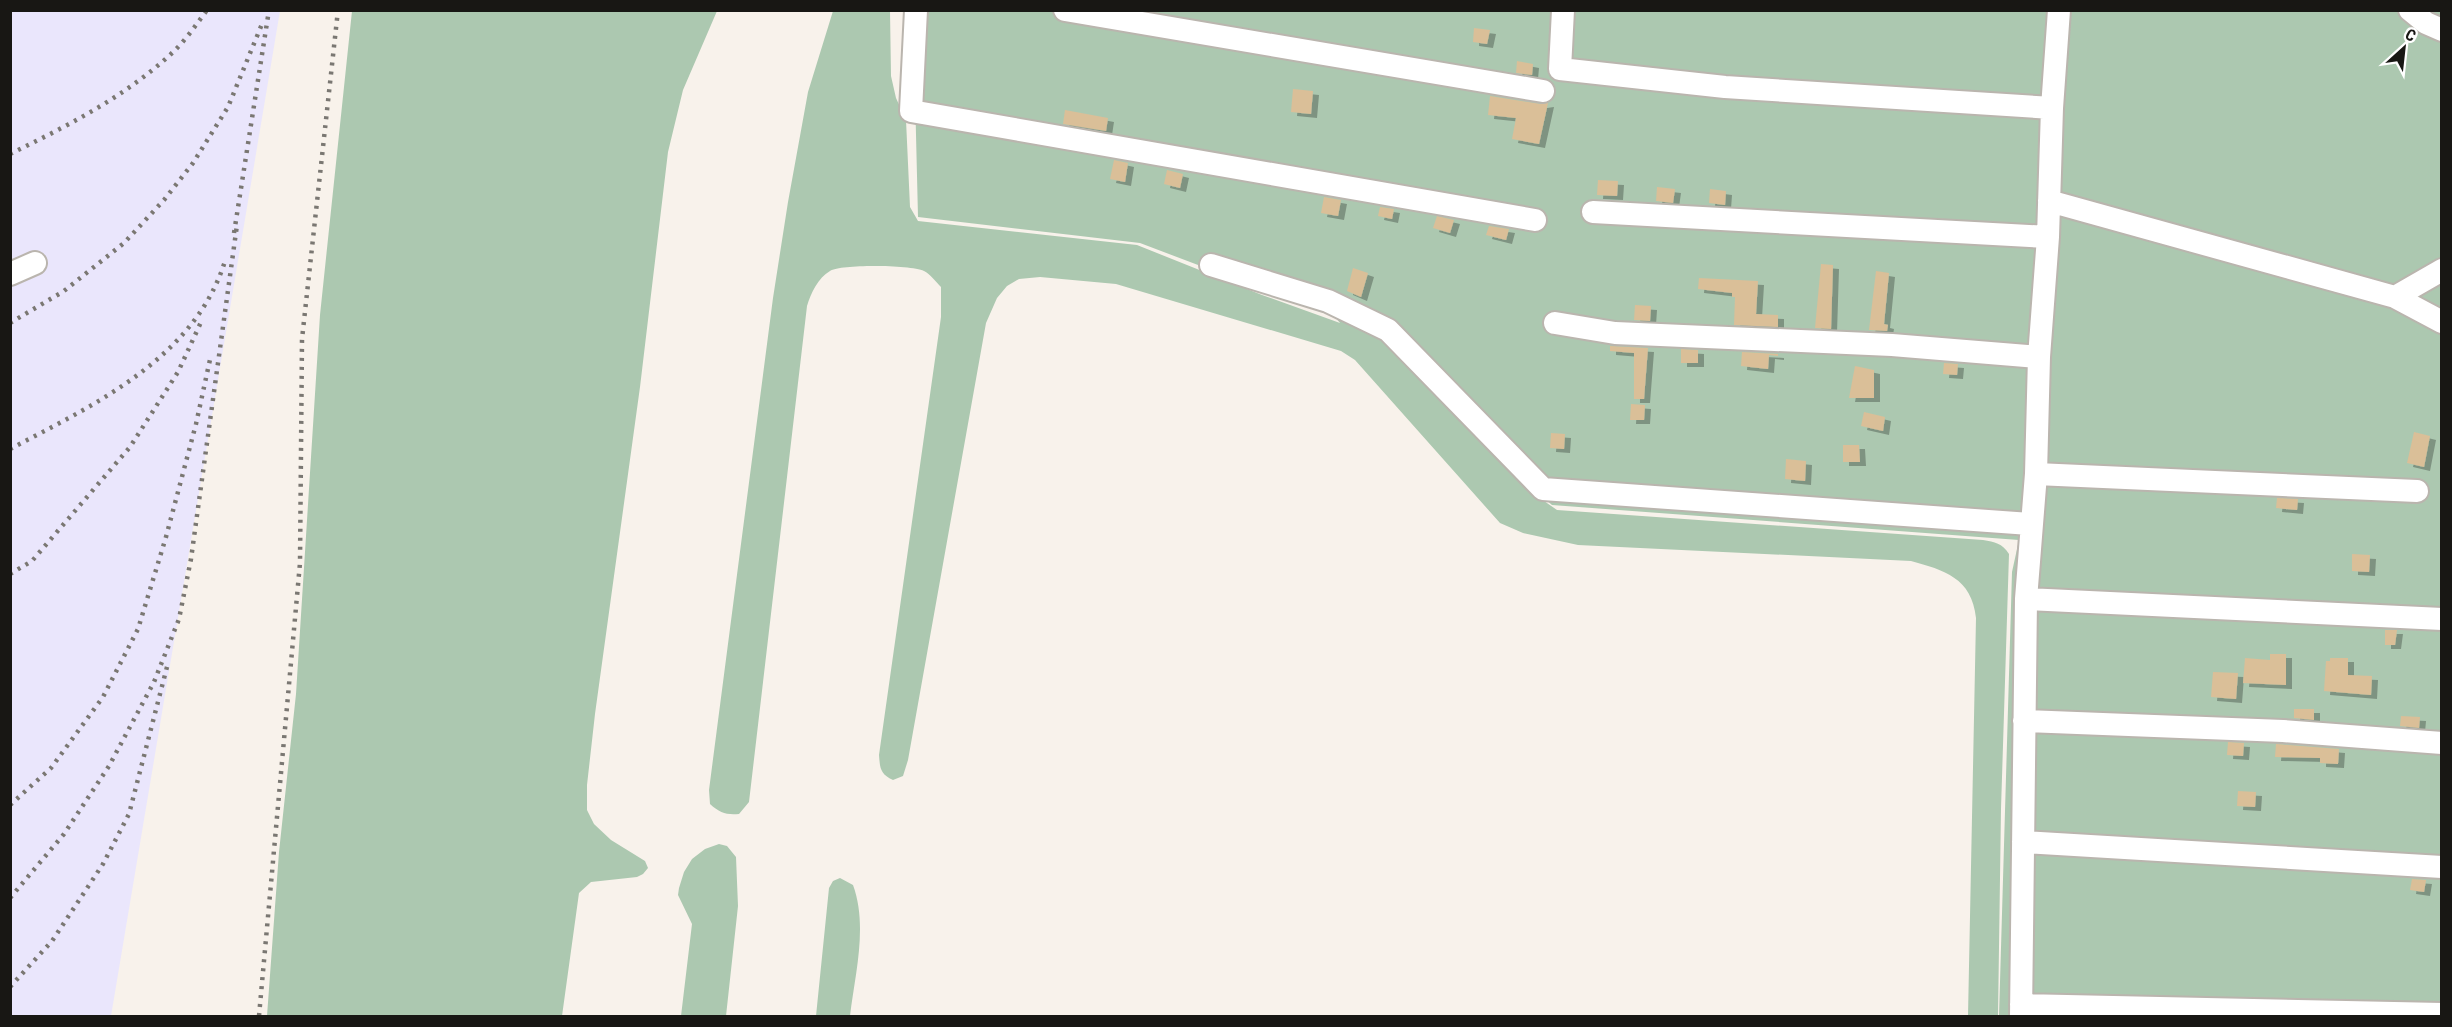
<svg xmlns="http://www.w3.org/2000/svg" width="2452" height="1027" viewBox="0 0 2452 1027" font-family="'Roboto Condensed',sans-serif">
<defs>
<filter id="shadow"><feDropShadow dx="6" dy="4" stdDeviation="0" flood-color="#0004"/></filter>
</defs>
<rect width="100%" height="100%" fill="#f8f2eb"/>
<!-- industrial -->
<path fill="#eae6fc" d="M10 11H280L111 1016H11Z"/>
<!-- green -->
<path fill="#acc8b0" d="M352 11H717L683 90 668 152 640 387 595 714 587 785V810L594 824 611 840 645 861 648 868 643 874 637 877 591 882 579 893 562 1016H267L279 852 296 694 320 315Z
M833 11H890L891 76 896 98 906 120 910 207 918 221 1137 245 1262 295 1340 323 1335 317 1140 243 918 217 913 11H2441V1016H1999L2012 572 2019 540 1552 505 1509 467 1531 492 1557 510 1983 540C1995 542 2002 543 2009 554L2001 809 1998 1016H1968L1976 618C1972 578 1944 570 1911 561L1578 545 1523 533 1500 523 1355 360 1341 351 1116 284 1040 277 1019 279 1007 286 997 298 986 323 908 760 903 776 893 780C880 774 880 768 879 755L941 317V287C936 282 930 274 924 271 910 265 842 264 830 271 818 278 811 293 807 306L749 802 739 814C726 815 720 813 710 804L709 790 773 298 788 202 808 92Z
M719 844 727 846 736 857 738 906 726 1016H681L692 924 678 895 679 888 684 872 692 859 705 849Z
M840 878 853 885C868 926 855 974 850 1016H816L829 888 833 881Z"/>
<!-- building -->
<path fill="#dabf98" filter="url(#shadow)" d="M1474 28 1490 30 1487 44 1473 42Z
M1517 61 1533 64 1532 75 1516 73Z
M1293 89 1313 91 1311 114 1291 112Z
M1490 96 1541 104 1548 103 1539 144 1512 139 1516 118 1488 115Z
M1065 110 1108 118 1106 131 1063 124Z
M1114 160 1128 163 1125 182 1110 179Z
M1167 170 1183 174 1180 188 1164 184Z
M1598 180 1618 181 1617 196 1597 195Z
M1657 187 1675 189 1673 203 1656 201Z
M1710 189 1726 191 1725 205 1709 203Z
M1324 197 1341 200 1338 216 1321 213Z
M1380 207 1394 209 1392 219 1378 216Z
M1437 216 1454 220 1450 233 1433 228Z
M1489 226 1509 229 1506 240 1486 235Z
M1821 264 1833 265 1831 329 1815 328Z
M1353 268 1368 273 1361 297 1347 291Z
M1876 271 1889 273 1884 324 1888 325 1887 331 1869 330Z
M1699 278 1758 281 1756 314 1778 315V327L1734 325 1735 297H1732V293L1698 289Z
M1635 305 1651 306 1650 321 1634 320Z
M1610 346 1648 348 1644 399H1634V353L1610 351Z
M1681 349 1698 350V363H1681Z
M1742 352 1778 354V356L1769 355 1768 369 1741 366Z
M1944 363 1958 364 1957 375 1943 374Z
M1855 366 1874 370V398H1849Z
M1631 404 1645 405 1644 420H1630Z
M1864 412 1885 417 1883 431 1861 426Z
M2414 432 2430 436 2424 467 2407 463Z
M1551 433 1565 434 1564 449 1550 448Z
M1843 445H1859L1860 462H1843Z
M1786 459 1806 461 1805 481 1785 479Z
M2277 498 2298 499 2297 510 2276 508Z
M2352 554 2370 555 2369 572 2352 571Z
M2385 630H2397L2395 645H2385Z
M2270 654H2286V685L2243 683 2245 658 2270 660Z
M2330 658H2348V675L2372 676 2371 695 2324 691 2326 661H2330Z
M2213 672 2238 673 2236 699 2211 697Z
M2294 709H2314V720L2294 718Z
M2401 716 2420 717 2419 728 2400 726Z
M2228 742 2244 743 2243 756 2227 755Z
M2276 744 2339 749 2338 764 2320 763V758L2275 757Z
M2238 791 2256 792 2255 807 2237 806Z
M2412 879 2426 880 2424 892 2410 890Z"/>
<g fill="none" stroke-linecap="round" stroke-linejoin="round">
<!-- minor casing -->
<g stroke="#bab5ae" stroke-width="26">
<path id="minor" d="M916 10 911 111 1535 220
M1065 10 1543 91
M1563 10 1560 69 1725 87 2052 108
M2410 10 2426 23 2442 30
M2049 201 2395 297 2442 270
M1593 212 2048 237
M1211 265 1328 301 1388 330 1543 489 2030 524
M10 274 35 263
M2395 297 2442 322
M1555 323 1615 333 1892 345 2039 357
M2036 474 2417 491
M2026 599 2442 619
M2024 721 2283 731 2442 743
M2023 842 2442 867
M2021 1005 2442 1014
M2021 1016 2026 599 2036 474 2039 357 2048 237 2052 108 2059 10"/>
</g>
<!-- minor -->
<use href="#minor" stroke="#fff" stroke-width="22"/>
<!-- rail -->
<path stroke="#7a7772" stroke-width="4.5" stroke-dasharray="3 6" stroke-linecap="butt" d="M10 154C67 126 125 97 172 53 185 41 196 25 207 10
M234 233 269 10
M10 323 64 291 124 243 164 200 193 163 228 107 262 24
M10 449C94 405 195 358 225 261
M10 574 32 561 130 447 178 372 202 320
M10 805 51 768 103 697 138 629 166 537 196 424 211 355
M10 898 64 834 109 766 154 682 179 619 191 559 237 225
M10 987 52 941 103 864 129 814 168 663
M259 1016 300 563 302 339 338 10"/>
</g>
<!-- border -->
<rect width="2452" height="1027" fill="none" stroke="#181714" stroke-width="24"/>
<!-- north arrow -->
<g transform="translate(2404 48) rotate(27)" stroke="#ffffff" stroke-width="4.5" paint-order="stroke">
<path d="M0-4.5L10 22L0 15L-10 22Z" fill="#181714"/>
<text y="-9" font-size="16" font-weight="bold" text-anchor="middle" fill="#181714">С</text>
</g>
</svg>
